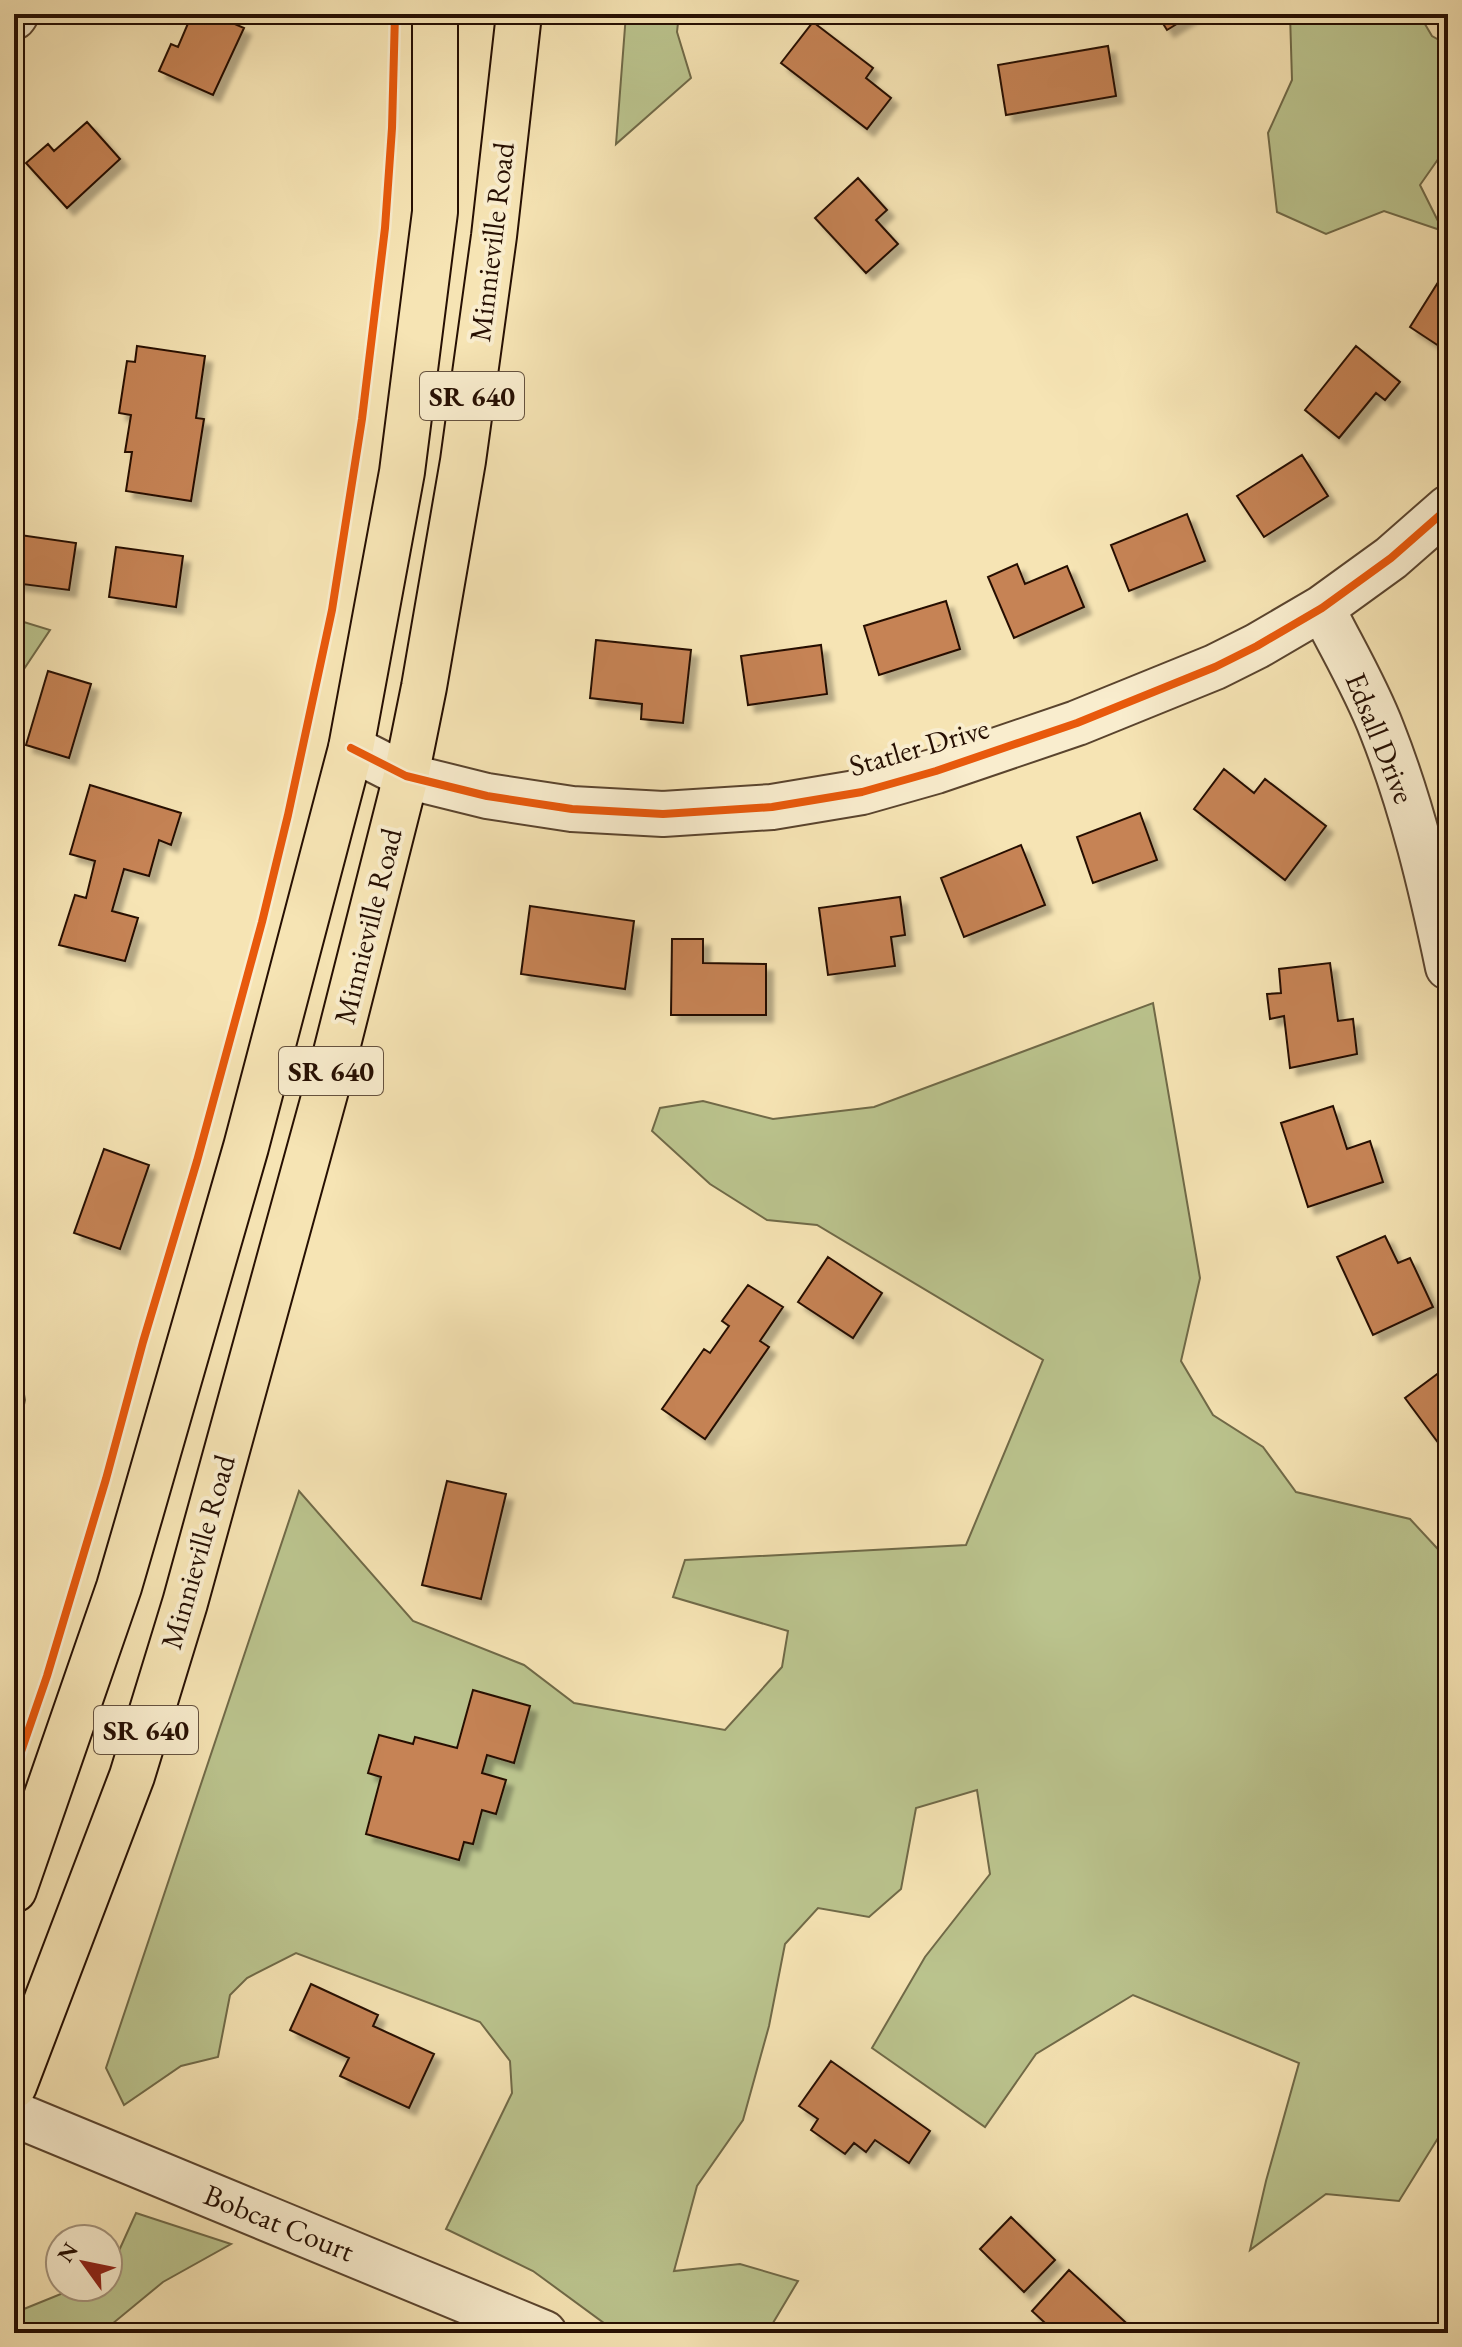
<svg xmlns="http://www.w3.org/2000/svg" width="1462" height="2347" viewBox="0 0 1462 2347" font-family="'EB Garamond',serif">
<defs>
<filter id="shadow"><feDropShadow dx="7" dy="7" stdDeviation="2" flood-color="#0004"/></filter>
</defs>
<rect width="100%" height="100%" fill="#f6e4b4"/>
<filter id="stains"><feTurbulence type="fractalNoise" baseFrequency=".0025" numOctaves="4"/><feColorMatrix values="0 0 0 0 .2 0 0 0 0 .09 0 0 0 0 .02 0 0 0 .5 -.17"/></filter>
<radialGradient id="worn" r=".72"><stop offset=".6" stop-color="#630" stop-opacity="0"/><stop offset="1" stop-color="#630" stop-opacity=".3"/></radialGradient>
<!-- green -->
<path fill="#bbc48e" stroke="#706a48" stroke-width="2" d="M626 14H679L677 32 691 78 616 144Z
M1290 14H1419L1432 36 1448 45V145L1420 185 1443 231 1384 211 1326 234 1277 212 1268 133 1292 80Z
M14 619 50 630 14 684Z
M1153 1003 1200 1278 1181 1361 1213 1415 1263 1447 1296 1492 1410 1519 1448 1560V2122L1399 2201 1326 2194 1250 2250 1266 2181 1299 2063 1133 1995 1036 2054 985 2127 872 2048 925 1957 990 1874 977 1790 916 1808 901 1889 869 1917 818 1908 785 1944 769 2026 743 2120 697 2186 674 2271 740 2264 798 2281 767 2333H628L604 2323 533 2271 446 2229 512 2093 510 2061 480 2022 296 1953 247 1978 230 1995 218 2057 181 2066 124 2105 106 2068 299 1491 413 1621 524 1665 574 1703 725 1730 782 1667 788 1631 673 1597 685 1560 966 1545 1043 1360 817 1225 767 1220 710 1184 652 1131 660 1108 703 1101 773 1119 874 1107Z
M14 1337 25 1400 17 1438 14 1437Z
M136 2213 231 2244 163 2282 112 2324 108 2333H14V2313L78 2287H108V2275Z"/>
<!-- building -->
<path fill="#c68355" stroke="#260f02" stroke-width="2" filter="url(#shadow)" d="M192 14H212L244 28 213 95 159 71 171 44 178 47Z
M1157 14H1193L1167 30Z
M813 22 873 68 866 78 891 98 867 129 781 63Z
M1108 46 1116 96 1006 115 998 65Z
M87 122 120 159 67 208 26 163 48 144 54 151Z
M858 178 887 210 876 220 898 244 866 273 815 218Z
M1447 268H1448V352L1410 327Z
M137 346 205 356 196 418 204 419 191 501 126 491 132 452H125L131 415 119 413 127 361 135 362Z
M1356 346 1400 382 1385 400 1376 393 1339 438 1305 410Z
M1302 455 1328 496 1264 537 1237 496Z
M1187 514 1205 561 1129 591 1111 545Z
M20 535 76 543 69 590 14 583Z
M116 547 183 556 176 607 109 597Z
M1017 564 1025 584 1067 566 1084 607 1014 638 988 577Z
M946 601 960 649 879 675 864 626Z
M596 640 691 650 683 723 641 719 642 704 590 698Z
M821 645 827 694 748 705 741 656Z
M48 671 91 684 69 758 26 745Z
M1224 769 1254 793 1265 779 1326 826 1285 880 1194 809Z
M90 785 181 813 171 845 159 840 149 876 124 869 112 911 138 918 125 961 59 945 75 895 86 898 95 861 70 854Z
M1140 813 1157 860 1093 883 1077 837Z
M1021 845 1045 905 964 937 941 878Z
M900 897 905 935 891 937 895 966 828 975 819 908Z
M530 906 634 921 625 989 521 974Z
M672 939H703V963L766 964V1015H671Z
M1330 963 1338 1021 1353 1019 1357 1054 1290 1068 1284 1016 1270 1019 1267 994 1281 993 1279 969Z
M1333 1106 1347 1149 1370 1141 1383 1182 1308 1207 1281 1123Z
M104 1149 149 1165 120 1249 74 1233Z
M1385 1236 1398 1263 1410 1258 1433 1307 1373 1335 1337 1257Z
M828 1257 882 1293 853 1338 798 1302Z
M748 1285 783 1307 760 1341 769 1347 705 1439 662 1409 704 1349 710 1353 729 1326 722 1321Z
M1448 1366V1456L1405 1398Z
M447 1481 506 1494 481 1599 422 1585Z
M473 1690 530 1706 514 1763 487 1755 482 1773 506 1780 496 1814 482 1810 473 1844 464 1842 459 1860 366 1834 381 1777 368 1773 379 1735 413 1744 415 1737 457 1748Z
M311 1984 378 2015 373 2026 434 2054 409 2108 340 2076 349 2058 290 2030Z
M831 2061 930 2131 909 2163 875 2140 866 2152 854 2143 845 2154 811 2130 818 2119 799 2106Z
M1011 2217 1055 2260 1024 2292 980 2249Z
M1069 2270 1136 2332 1135 2333H1056L1032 2311Z"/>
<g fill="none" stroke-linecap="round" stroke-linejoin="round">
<!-- minor casing -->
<g stroke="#5a442e" stroke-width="48">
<path id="minor" d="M14 17 16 14
M1322 608C1342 648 1366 688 1382 730 1412 806 1431 886 1448 967
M351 748 406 776 487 796 572 809 663 814 772 807 862 792 936 771 1077 723 1215 667 1257 646 1322 608 1391 558 1448 508
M14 2114 544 2333"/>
</g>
<!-- primary casing -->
<g stroke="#260f02" stroke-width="48">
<path id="primary" d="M14 1890 119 1587 140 1515 246 1147 351 748 402 472 435 212V14
M14 2086 132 1776 185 1603 332 1068 406 776 424 687 463 461 494 236 519 14"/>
</g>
<!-- minor -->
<use href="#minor" stroke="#f9edce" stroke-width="44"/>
<!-- primary -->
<use href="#primary" stroke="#f6e4b4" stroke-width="44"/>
<!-- cycleway casing -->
<g stroke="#f9edce" stroke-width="13">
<path id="cycleway" d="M351 748 406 776 487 796 572 809 663 814 772 807 862 792 936 771 1077 723 1215 667 1257 646 1322 608 1391 558 1448 508
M14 1772 47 1676 106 1479 143 1342 197 1161 262 922 288 815 332 610 362 419 385 228 392 128 395 14"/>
</g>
<!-- cycleway -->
<use href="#cycleway" stroke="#e8590c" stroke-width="8"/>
</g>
<g text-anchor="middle" stroke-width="8" stroke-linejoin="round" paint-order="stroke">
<!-- shield labels -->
<g fill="#f9edce" stroke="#65523f" stroke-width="2">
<rect x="420" y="372" width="104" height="48" rx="6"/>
<rect x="279" y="1047" width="104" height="48" rx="6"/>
<rect x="94" y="1706" width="104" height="48" rx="6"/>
</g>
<g font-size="28" font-weight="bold" fill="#260f02">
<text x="472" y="406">SR 640</text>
<text x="331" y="1081">SR 640</text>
<text x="146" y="1740">SR 640</text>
</g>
<!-- street labels -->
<g font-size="30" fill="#260f02" stroke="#f9edce">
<text transform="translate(492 242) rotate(-83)" y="10">Minnieville Road</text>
<text transform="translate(1380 738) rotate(68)" y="10">Edsall Drive</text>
<text transform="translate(919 747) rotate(-16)" y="10">Statler Drive</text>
<text transform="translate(368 926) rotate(-76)" y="10">Minnieville Road</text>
<text transform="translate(198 1552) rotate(-74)" y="10">Minnieville Road</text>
<text transform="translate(279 2223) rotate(22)" y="10">Bobcat Court</text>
</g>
</g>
<!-- margin -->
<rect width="1462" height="2347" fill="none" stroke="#f6e4b4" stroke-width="48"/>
<rect x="16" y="16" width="1430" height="2315" fill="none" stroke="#260f02" stroke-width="4"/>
<rect x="24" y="24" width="1414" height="2299" fill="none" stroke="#260f02" stroke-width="2"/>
<!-- north arrow -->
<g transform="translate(84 2263) rotate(303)"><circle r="38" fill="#f9edce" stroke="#a5947c" stroke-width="2"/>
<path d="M0-6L14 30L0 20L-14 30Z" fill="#8f2418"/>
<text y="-12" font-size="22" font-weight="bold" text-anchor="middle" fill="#260f02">N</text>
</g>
<rect width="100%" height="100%" filter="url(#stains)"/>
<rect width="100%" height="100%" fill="url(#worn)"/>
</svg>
